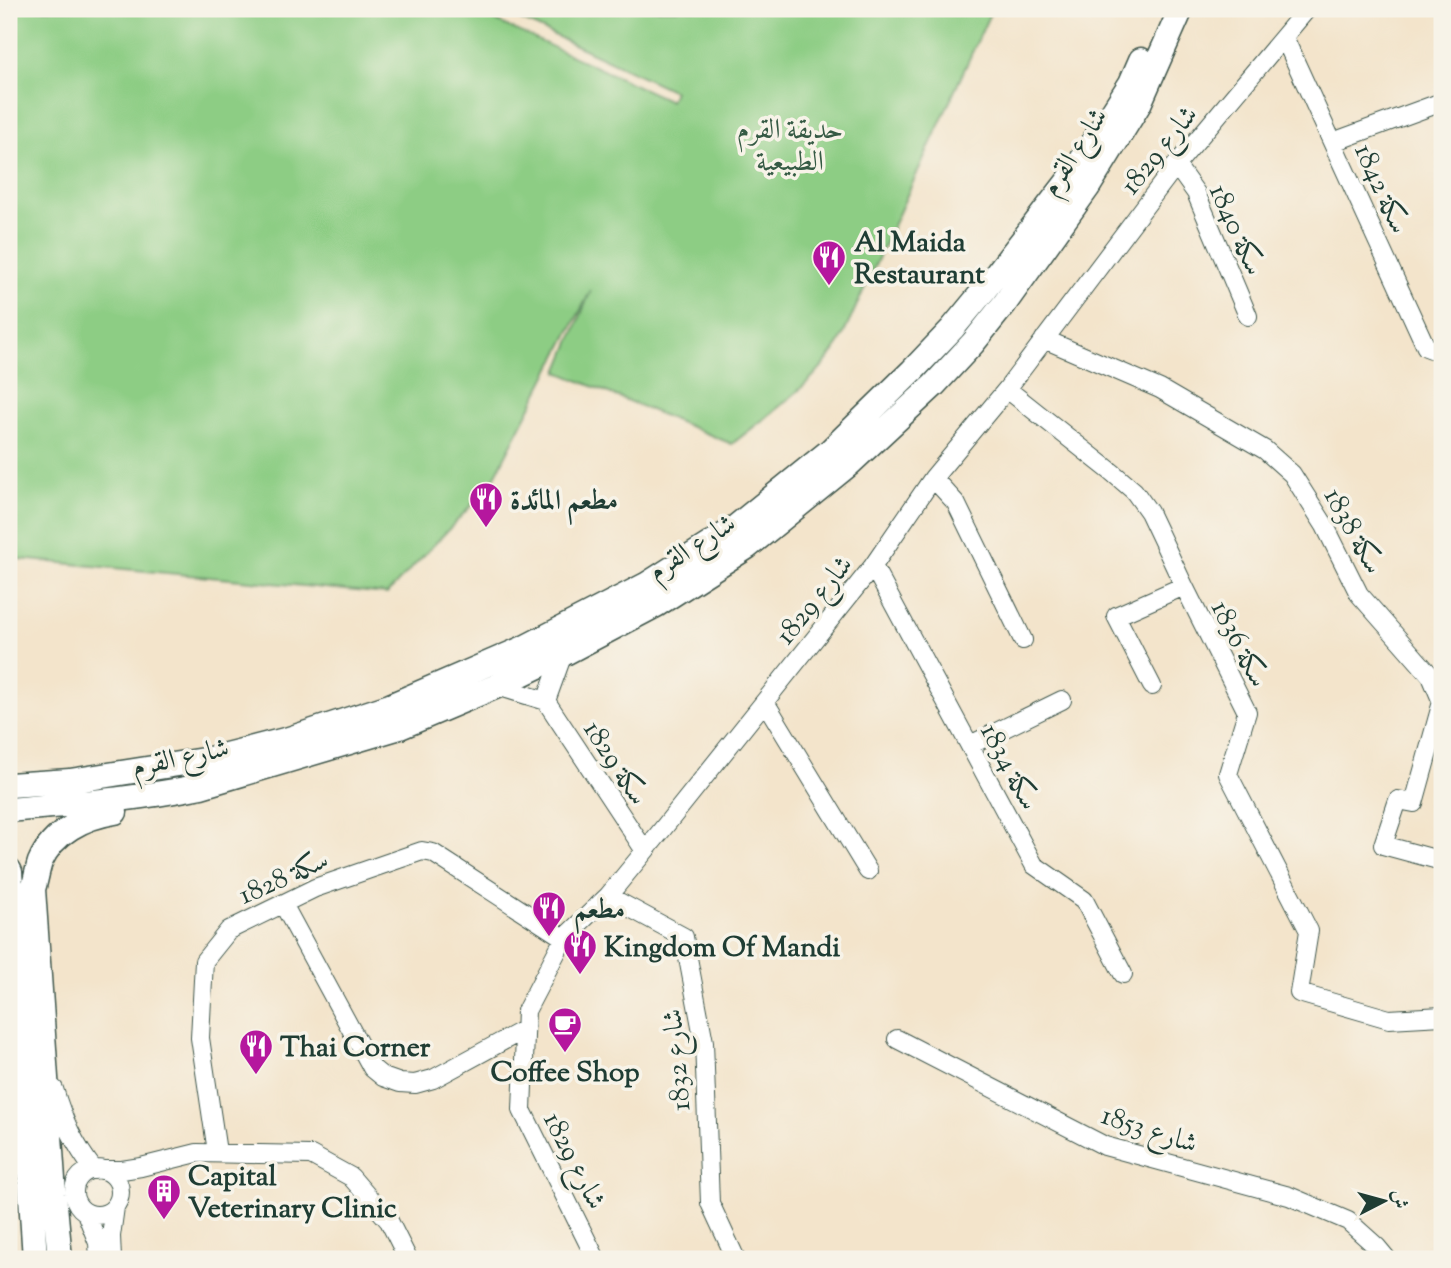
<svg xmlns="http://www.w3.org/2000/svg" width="1451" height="1268" viewBox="0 0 1451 1268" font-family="'Sorts Mill Goudy',Amiri,serif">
<rect width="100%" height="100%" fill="#f7f3e8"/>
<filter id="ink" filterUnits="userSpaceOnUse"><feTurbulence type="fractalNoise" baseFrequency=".0143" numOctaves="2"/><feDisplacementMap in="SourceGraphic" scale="14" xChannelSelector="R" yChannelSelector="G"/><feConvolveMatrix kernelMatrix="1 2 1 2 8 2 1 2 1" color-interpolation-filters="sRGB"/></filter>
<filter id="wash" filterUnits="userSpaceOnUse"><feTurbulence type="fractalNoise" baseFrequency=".00686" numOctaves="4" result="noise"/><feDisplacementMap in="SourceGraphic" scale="28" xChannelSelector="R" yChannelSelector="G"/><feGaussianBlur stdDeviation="1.57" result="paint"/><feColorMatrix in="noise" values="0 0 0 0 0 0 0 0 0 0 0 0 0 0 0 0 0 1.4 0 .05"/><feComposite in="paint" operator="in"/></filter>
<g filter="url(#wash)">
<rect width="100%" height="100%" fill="#f3e4cb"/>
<!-- green -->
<path fill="#8dcd84" stroke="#56855c" stroke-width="2" d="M9 9H470L670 101 674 91 498 9H992L840 342C815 384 769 414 732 444L558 372 591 290 490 486 387 594 9 558Z"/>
</g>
<g filter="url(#ink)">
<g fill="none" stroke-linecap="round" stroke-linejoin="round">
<!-- street casing -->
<g stroke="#3f564b" stroke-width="20">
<path id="street" d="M1284 37 1426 347 1442 353
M1333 142 1442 102
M1176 165 1196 193 1248 316
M1044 339 1160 389 1265 450 1292 474 1325 526 1359 594 1431 676 1442 702 1414 803 1398 800 1383 845 1442 861
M1007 389 1113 473 1134 491 1149 512 1184 586 1247 712 1228 774 1309 931 1299 993 1389 1019 1442 1016
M933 478 956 503 1023 640
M873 566 1034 865 1084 900 1123 974
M497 686 546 701 645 851
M1152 686 1116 616 1184 586
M546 701 563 654
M765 702 868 871
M970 745 1062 700
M608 896 684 937 704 1042 710 1203 736 1259
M283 904 372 1068 383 1077 400 1083 415 1084 433 1079 525 1029
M897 1039 1105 1146 1289 1196 1348 1221 1377 1247 1387 1259
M54 1089C63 1120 74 1144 94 1170
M217 1152 200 1038 204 961 229 930 315 888 422 851 433 853 564 938
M74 1192a23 23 0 1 1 46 0a23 23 0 1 1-46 0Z
M101 1170H122L141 1167 197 1153 311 1155 351 1177 389 1221 408 1259
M86 1213 98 1243 99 1259
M112 1259 111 1236 115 1207
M596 1259 522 1110 526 1011 564 938 608 896 645 851 873 566 933 478 1007 389 1176 165 1307 9"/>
</g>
<!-- secondary casing -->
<g stroke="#3f564b" stroke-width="27">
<path id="secondary" d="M9 785 70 781 210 759 289 739 390 706 524 648 646 585 732 530 831 450 912 371 952 329 985 289 1069 180 1131 83 1141 60
M9 810C73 804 138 799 201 786L400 727 497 686 563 654 656 605 747 547 848 465 934 385 973 343 1005 303 1088 187 1139 104 1181 9
M9 870 10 872 35 1259
M60 1259 54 1194 33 889C36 880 37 871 40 862 53 832 84 817 115 812"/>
</g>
<!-- street -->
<use href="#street" stroke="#fff" stroke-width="18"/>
<!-- secondary -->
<use href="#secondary" stroke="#fff" stroke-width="24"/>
</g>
</g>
<!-- icons -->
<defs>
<g id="restaurant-pin" transform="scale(1.75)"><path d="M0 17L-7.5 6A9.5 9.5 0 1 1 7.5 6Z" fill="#b5179e" stroke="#f7f3e8"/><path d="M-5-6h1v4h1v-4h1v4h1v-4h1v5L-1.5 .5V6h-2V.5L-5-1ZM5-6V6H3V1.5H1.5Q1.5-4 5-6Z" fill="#fff"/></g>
<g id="cafe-pin" transform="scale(1.75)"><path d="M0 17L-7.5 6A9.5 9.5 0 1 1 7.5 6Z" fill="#b5179e" stroke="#f7f3e8"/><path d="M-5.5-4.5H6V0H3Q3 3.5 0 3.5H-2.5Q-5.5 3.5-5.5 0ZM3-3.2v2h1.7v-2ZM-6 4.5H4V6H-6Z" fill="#fff"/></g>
<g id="building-pin" transform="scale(1.75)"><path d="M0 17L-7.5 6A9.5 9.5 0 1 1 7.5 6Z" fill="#b5179e" stroke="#f7f3e8"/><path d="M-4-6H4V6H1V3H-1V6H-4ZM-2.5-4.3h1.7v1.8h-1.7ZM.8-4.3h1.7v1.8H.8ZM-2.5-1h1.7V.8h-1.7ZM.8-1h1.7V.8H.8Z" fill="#fff"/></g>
</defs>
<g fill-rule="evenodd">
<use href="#restaurant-pin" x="829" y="257"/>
<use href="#restaurant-pin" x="486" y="499"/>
<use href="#restaurant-pin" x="549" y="908"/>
<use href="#restaurant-pin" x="580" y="946"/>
<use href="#cafe-pin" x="565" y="1024"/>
<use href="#restaurant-pin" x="256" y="1046"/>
<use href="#building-pin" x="164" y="1191"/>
</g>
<g text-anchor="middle" stroke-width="7" stroke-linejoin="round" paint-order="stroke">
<!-- park labels -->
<g font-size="28" fill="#355a44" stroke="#f7f3e8">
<text x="790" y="138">حديقة القرم<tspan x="790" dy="32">الطبيعية</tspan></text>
</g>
<!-- street labels -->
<g font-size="28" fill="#1f3d34" stroke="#f7f3e8">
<text transform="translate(1158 149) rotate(-51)" y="10">1829 شارع</text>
<text transform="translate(1073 151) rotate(-57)" y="10">شارع القرم</text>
<text transform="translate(1383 188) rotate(66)" y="10">سكة 1842</text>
<text transform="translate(1238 229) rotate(66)" y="10">سكة 1840</text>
<text transform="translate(1355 530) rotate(61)" y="10">1838 سكة</text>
<text transform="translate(691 546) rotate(-33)" y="10">شارع القرم</text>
<text transform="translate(813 599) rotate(-51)" y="10">1829 شارع</text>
<text transform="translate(1241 643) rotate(63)" y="10">سكة 1836</text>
<text transform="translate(180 756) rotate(-12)" y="10">شارع القرم</text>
<text transform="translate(617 762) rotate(57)" y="10">سكة 1829</text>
<text transform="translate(1011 766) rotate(62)" y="10">سكة 1834</text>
<text transform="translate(283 876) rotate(-24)" y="10">سكة 1828</text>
<text transform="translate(675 1060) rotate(-95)" y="10">1832 شارع</text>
<text transform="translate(1150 1128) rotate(18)" y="10">شارع 1853</text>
<text transform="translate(576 1160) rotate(63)" y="10">1829 شارع</text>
</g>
<!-- poi labels -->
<g font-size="28" font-weight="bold" fill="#1f3d34" stroke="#f7f3e8" text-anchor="start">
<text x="854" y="251">Al Maida<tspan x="854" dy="32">Restaurant</tspan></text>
<text x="510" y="509">مطعم المائدة</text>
<text x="574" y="918">مطعم</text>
<text x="604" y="956">Kingdom Of Mandi</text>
<text x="280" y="1056">Thai Corner</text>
<text x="565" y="1081" text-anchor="middle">Coffee Shop</text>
<text x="188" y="1185">Capital<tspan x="188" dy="32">Veterinary Clinic</tspan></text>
</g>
</g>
<!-- margin -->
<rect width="1451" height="1268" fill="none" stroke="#f7f3e8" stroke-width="35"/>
<!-- north arrow -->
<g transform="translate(1384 1201) rotate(84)" stroke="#f7f3e8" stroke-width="5" paint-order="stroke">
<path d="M0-5L12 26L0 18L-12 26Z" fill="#1f3d34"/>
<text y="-10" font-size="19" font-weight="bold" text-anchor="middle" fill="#1f3d34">ش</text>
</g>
</svg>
